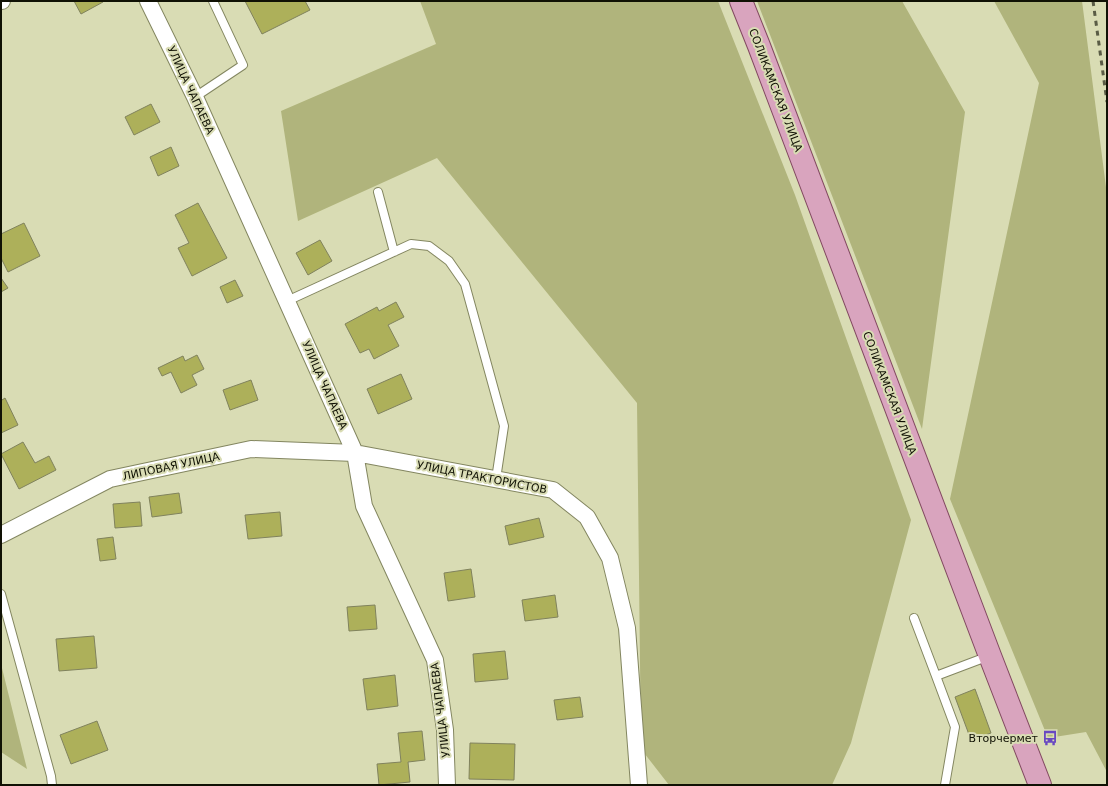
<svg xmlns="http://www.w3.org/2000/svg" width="1108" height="786" viewBox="0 0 1108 786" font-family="'DejaVu Sans',sans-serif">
<rect width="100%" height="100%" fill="#d9dcb4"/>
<!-- green -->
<path fill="#b0b47c" d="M420 1H718L795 195 911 520 851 743 832 785H669L641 749 637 403 437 158 298 221 281 111 436 44Z
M757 1H902L965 112 922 429Z
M994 1H1082L1107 195V772L1086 732 1048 738 950 499 1039 83Z
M1 664 27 769 1 752Z"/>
<!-- building -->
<path fill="#adb05a" stroke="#80825d" d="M74 1H102L103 2 81 14Z
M245 1H305L310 10 262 34Z
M151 104 160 122 134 135 125 117Z
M171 147 179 166 158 176 150 157Z
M198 203 227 258 192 276 178 248 189 243 175 215Z
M24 223 40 256 8 272 1 258V234Z
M320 240 332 261 308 275 296 253Z
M1 278 8 288 1 292Z
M235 280 243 296 227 303 220 287Z
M396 302 404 317 388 325 399 346 374 359 369 349 360 353 345 324 377 307 379 311Z
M197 355 204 369 192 375 197 385 181 393 171 372 162 376 158 368 183 356 185 361Z
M401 374 412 399 378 414 367 389Z
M251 380 258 400 230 410 223 390Z
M1 398 2 400 5 398 18 425 1 433Z
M23 442 35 463 49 456 56 470 19 489 1 454Z
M179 493 182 513 152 517 149 497Z
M140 502 142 526 115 528 113 504Z
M280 512 282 536 248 539 245 515Z
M539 518 544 537 509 545 505 526Z
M113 537 116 559 100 561 97 539Z
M471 569 475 597 448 601 444 573Z
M555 595 558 617 525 621 522 600Z
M375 605 377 629 349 631 347 607Z
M94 636 97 668 59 671 56 639Z
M505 651 508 679 475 682 473 654Z
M395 675 398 706 367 710 363 679Z
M975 689 991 733 971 740 955 697Z
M580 697 583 717 557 720 554 700Z
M97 721 108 750 71 764 60 735Z
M422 731 425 760 408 762 410 782 379 785 377 764 401 762 398 733Z
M470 743 515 744 514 780 469 779Z"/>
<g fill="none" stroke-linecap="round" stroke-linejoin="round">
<!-- lane casing -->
<g stroke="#838660" stroke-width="10">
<path id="lane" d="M195 97 243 65 213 1
M378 192 394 252
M287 301 411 244 429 246 449 261 465 284 504 426 496 479
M1 594 51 776 52 785
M914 618 936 676
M945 785 955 727 936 676 989 656"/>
</g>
<!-- street casing -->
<g stroke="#838660" stroke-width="18">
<path id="street" d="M1 1H2
M148 1 195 97 355 453 364 506 435 660 445 730 447 785
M1 535 110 479 251 449 355 453 553 490 587 517 610 558 627 628 639 785"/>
</g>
<!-- primary casing -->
<g stroke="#824960" stroke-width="24">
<path id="primary" d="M741 1 759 46 990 656 1040 785"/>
</g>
<!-- lane -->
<use href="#lane" stroke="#fff" stroke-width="8"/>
<!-- street -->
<use href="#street" stroke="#fff" stroke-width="16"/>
<!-- primary -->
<use href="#primary" stroke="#d9a4be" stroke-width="22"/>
<!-- rail -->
<path stroke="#5a5c45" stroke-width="3" stroke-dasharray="5 5" stroke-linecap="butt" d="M1093 1 1107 102"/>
</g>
<!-- icons -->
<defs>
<g id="bus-bare" transform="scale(1.2)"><path d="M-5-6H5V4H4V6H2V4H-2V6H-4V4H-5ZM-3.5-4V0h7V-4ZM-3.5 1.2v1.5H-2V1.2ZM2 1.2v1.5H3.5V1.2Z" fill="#6848c1" stroke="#d9dcb4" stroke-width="2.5" paint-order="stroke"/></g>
</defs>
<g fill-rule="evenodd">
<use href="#bus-bare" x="1050" y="738"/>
</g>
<g text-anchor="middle" stroke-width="4" stroke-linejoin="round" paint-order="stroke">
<!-- street labels -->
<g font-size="11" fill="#101104" stroke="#d9dcb4">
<text transform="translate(191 90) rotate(65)" y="4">УЛИЦА ЧАПАЕВА</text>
<text transform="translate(776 90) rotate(69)" y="4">СОЛИКАМСКАЯ УЛИЦА</text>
<text transform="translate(325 385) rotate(66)" y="4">УЛИЦА ЧАПАЕВА</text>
<text transform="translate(890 393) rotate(69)" y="4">СОЛИКАМСКАЯ УЛИЦА</text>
<text transform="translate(171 466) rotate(-12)" y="4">ЛИПОВАЯ УЛИЦА</text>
<text transform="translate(482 477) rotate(11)" y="4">УЛИЦА ТРАКТОРИСТОВ</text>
<text transform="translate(440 710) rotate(-97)" y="4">УЛИЦА ЧАПАЕВА</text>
</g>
<!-- poi labels -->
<g font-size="11" fill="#101104" stroke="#d9dcb4" text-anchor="end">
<text x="1038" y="742">Вторчермет</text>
</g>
</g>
<!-- border -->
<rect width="1108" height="786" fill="none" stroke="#101104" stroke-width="4"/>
</svg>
